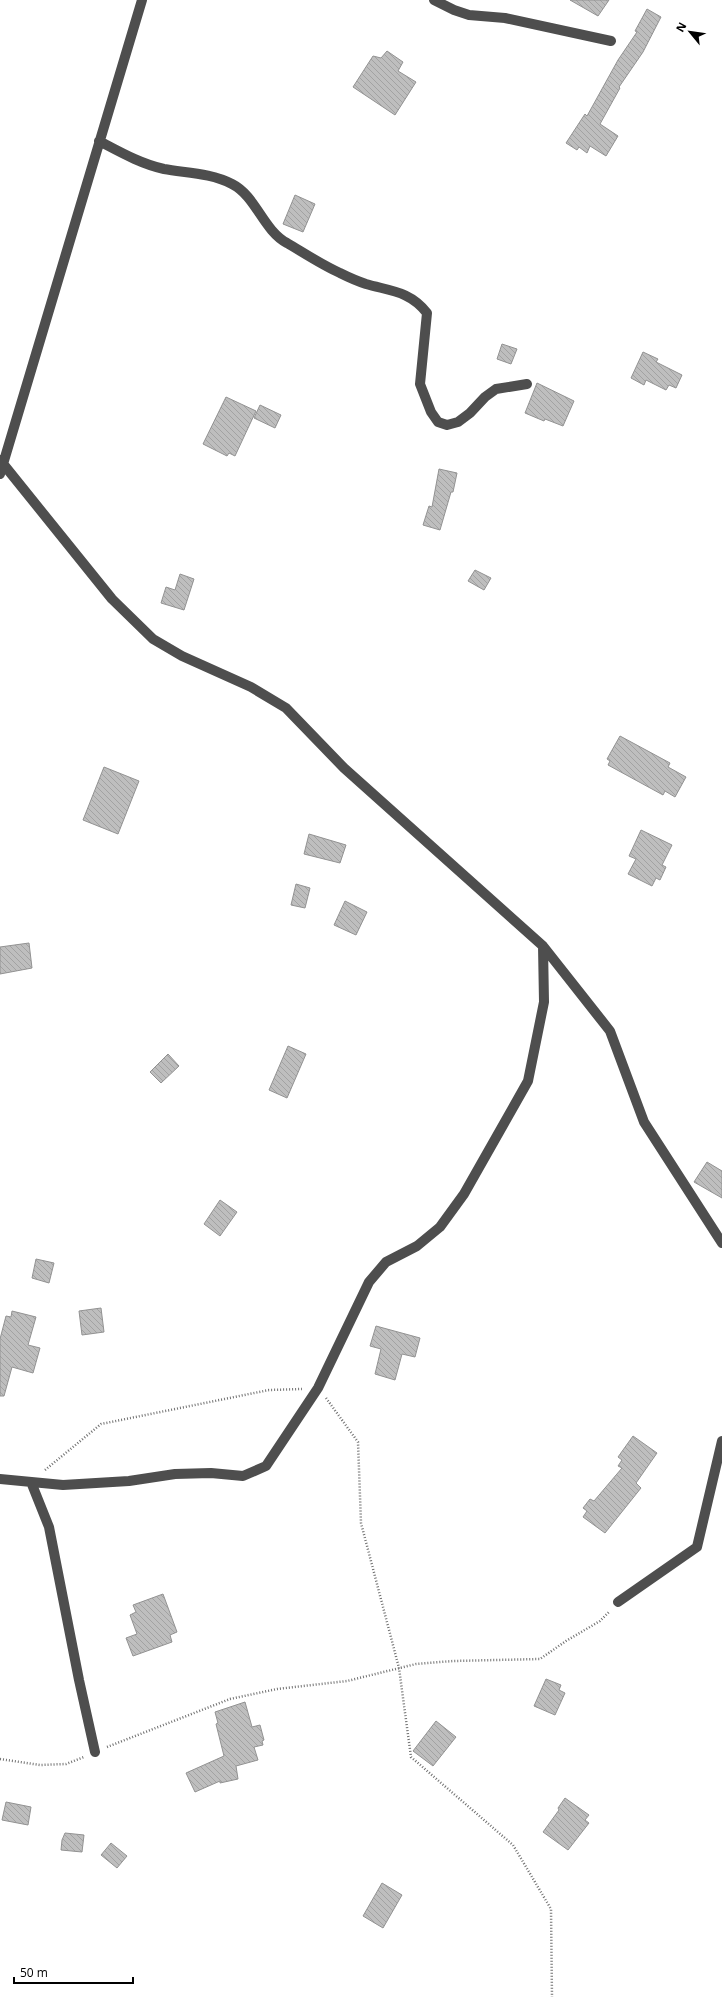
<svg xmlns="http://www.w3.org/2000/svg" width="722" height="1997" viewBox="0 0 722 1997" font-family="'Open Sans',sans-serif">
<defs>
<pattern id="building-back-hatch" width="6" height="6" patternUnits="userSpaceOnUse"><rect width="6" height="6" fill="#bebebe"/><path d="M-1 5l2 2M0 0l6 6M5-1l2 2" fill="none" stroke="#a2a2a2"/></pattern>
</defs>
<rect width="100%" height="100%" fill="#fff"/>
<!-- building -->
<path fill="url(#building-back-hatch)" stroke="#929292" d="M570 0H609L598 16Z
M647 9 661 17 643 52 619 87 620 88 600 124 618 136 606 156 590 146 587 153 579 147 577 150 566 143 585 114 587 116 618 60 637 32 635 31Z
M387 51 403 62 398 71 416 82 395 115 353 87 373 56 381 58Z
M295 195 315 204 303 232 283 224Z
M502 344 517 349 511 364 497 359Z
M643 352 658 359 656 362 682 375 676 388 669 385 666 390 646 380 644 385 631 378Z
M537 383 574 401 563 426 545 419 544 421 525 413Z
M226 397 256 411 235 456 229 453 227 456 203 444Z
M260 405 281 415 275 428 254 418Z
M439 469 457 473 453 492H451L440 530 423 525 429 506 432 507Z
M475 570 491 578 484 590 468 581Z
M180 574 194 579 184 610 161 603 166 587 175 590Z
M620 736 670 763 668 767 686 777 675 797 665 791 663 795 608 765 610 761 607 759Z
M104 767 139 781 118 834 83 820Z
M641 830 672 845 662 865 666 867 660 880 656 878 652 886 628 874 636 859 629 856Z
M309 834 346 845 340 863 304 854Z
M296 884 310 888 305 908 291 905Z
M345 901 367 912 356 935 334 925Z
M29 943 32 968 0 974V947Z
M288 1046 306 1054 287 1098 269 1090Z
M168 1054 179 1066 161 1083 150 1072Z
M707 1162 722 1171V1198L694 1182Z
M220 1200 237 1212 220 1236 204 1224Z
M36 1259 54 1263 49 1283 32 1278Z
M101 1308 104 1332 82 1335 79 1311Z
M12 1311 36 1317 28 1345 40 1348 33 1373 12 1367 4 1396H0V1339L6 1316 11 1317Z
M376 1326 420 1338 415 1357 402 1354 395 1380 375 1374 381 1349 370 1346Z
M633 1436 657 1453 636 1483 641 1488 605 1533 583 1517 587 1511 583 1508 590 1499 594 1501 622 1468 618 1466 622 1460 618 1457Z
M163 1594 177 1632 170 1635 172 1642 133 1656 126 1638 137 1634 130 1615 136 1612 133 1605Z
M546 1679 561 1685 559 1690 565 1693 555 1715 534 1706Z
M245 1702 252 1727 260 1725 264 1740 262 1741 263 1745 254 1747 258 1760 236 1766 238 1779 220 1783V1781L195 1792 186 1773 224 1756 216 1724 218 1723 215 1712Z
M436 1721 456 1737 433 1766 413 1751Z
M565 1798 589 1815 585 1820 589 1823 568 1850 543 1832 559 1810 558 1808Z
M6 1802 31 1807 28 1825 2 1820Z
M65 1833 84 1835 82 1852 61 1850 62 1840Z
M111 1843 127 1856 117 1868 101 1855Z
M382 1883 402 1895 383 1928 363 1916Z"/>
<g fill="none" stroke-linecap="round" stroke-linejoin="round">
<!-- path -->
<path stroke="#707070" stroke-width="2.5" stroke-dasharray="1 2" stroke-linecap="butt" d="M326 1398 358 1442 361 1523 399 1668 411 1757 513 1845 551 1909 552 1997
M45 1470 101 1424 269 1390 302 1389
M107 1747 230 1699 277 1689 347 1681 416 1664 453 1661 540 1659 566 1641 600 1621 610 1611
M0 1759 40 1765 66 1764 84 1757"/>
<!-- minor -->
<path stroke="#4e4e4e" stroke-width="10" d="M434 0 454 10 469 15 505 18 611 41
M99 141C120 152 141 164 164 169 186 173 211 173 232 184 256 196 263 230 287 243 304 253 322 265 340 273 348 277 357 281 366 284 390 291 410 291 427 313L420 384 431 412 438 422 447 425 458 422 470 413 485 397 496 389 527 384
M0 460 112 599 153 639 182 656 251 687 286 708 344 768 543 946 610 1031 644 1122 722 1243
M0 474 142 0
M0 1479 63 1485 129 1481 175 1474 211 1473 243 1476 266 1466 318 1388 369 1282 386 1262 417 1246 440 1227 464 1194 528 1081 544 1002 543 946
M31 1482 49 1527 79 1680 95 1752
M618 1602 697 1547 722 1441"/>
</g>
<!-- north arrow -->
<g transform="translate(690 32) rotate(299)" stroke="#ffffff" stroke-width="3" paint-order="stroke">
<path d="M0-3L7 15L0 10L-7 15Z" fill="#000000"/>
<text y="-6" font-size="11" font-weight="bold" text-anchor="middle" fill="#000000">N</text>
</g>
<!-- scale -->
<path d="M14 1977v6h119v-6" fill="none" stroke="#000000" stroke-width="2"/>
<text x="20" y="1977" font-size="12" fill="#000000" stroke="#ffffff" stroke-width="3" paint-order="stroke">50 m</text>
</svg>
